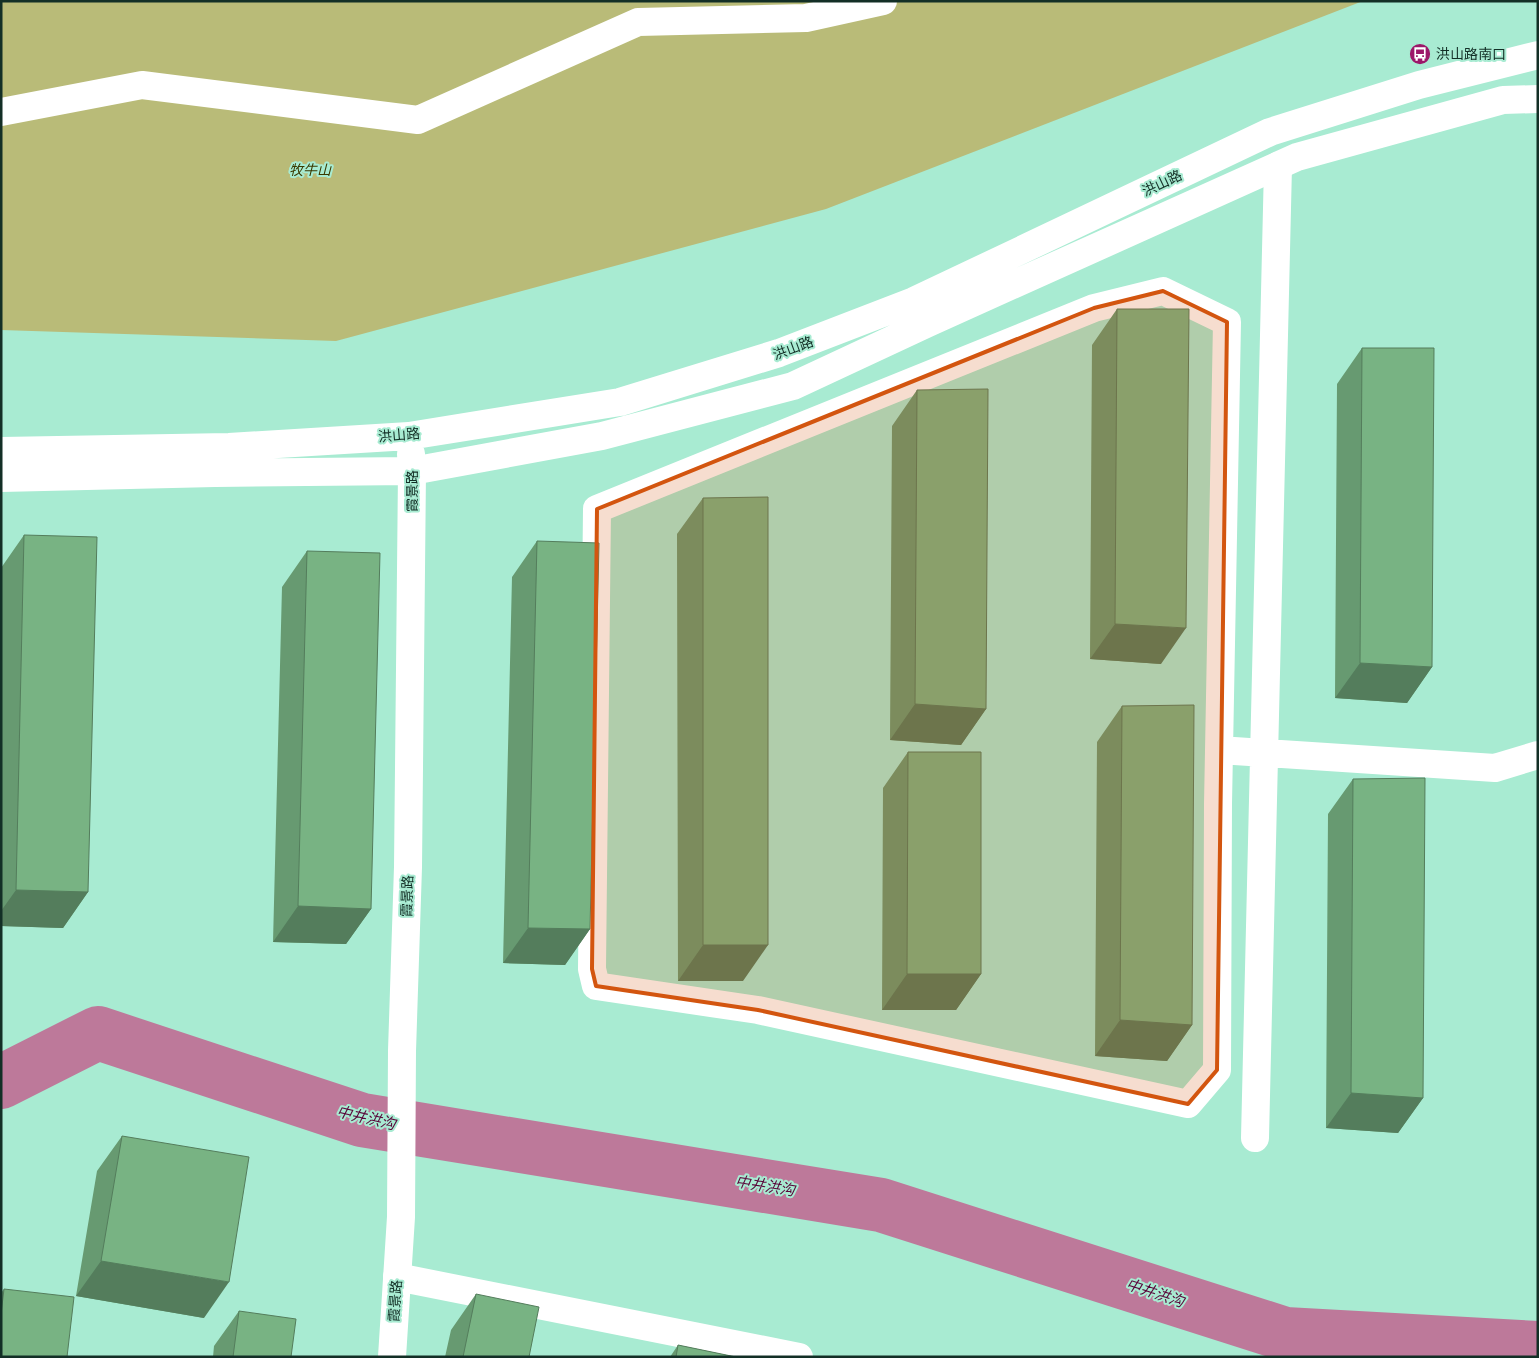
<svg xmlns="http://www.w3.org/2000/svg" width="1539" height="1358" viewBox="0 0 1539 1358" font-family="'Crimson Pro','Noto Sans SC',serif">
<rect width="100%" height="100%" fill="#a8ebd2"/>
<!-- green -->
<path fill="#b9bb78" d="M1 1H1363L826 209 336 341 1 330Z"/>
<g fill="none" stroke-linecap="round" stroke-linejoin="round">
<!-- river -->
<path stroke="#bd799a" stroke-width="54" d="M1 1082 98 1033 362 1120 881 1205 1285 1334 1538 1348"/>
<!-- street -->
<path stroke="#fff" stroke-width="28" d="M1 112 142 85 418 120 638 22 806 18 883 1
M1163 291 1227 322 1218 804 1217 1070 1188 1104 758 1010 596 986 592 969 597 509 1094 308Z
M1219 750 1495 768 1538 755
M1255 1138 1278 166
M397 1277 799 1357"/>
<!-- secondary -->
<path stroke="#fff" stroke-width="28" d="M1 451 229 447 409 436 620 402 779 353 914 301 1270 132 1419 85 1538 55
M1 478 215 473 412 471 602 436 793 386 928 323 1297 157 1503 100 1538 99
M392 1357 401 1217 402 1051 408 867 412 471 411 454"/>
</g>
<!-- wall -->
<path fill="#679a71" d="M1117 309 1161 664 1090 659 1092 345Z
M1362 348 1432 667 1407 703 1335 698 1337 384Z
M917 390 986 709 961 745 890 740 892 426Z
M703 498 743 981H678L677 534Z
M24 535 88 892 63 928 1 926V568Z
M537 541 590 929 565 965 503 963 512 577Z
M307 551 371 909 346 944 273 942 282 587Z
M1122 706 1192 1025 1167 1061 1095 1056 1097 742Z
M908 752 981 974 956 1010H882L883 788Z
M1353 779 1423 1098 1398 1133 1326 1128 1328 814Z
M122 1136 204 1318 76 1296 97 1171Z
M4 1289 1 1357V1293Z
M476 1294 529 1357H445L451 1330Z
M239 1311 291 1357H213L214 1346Z
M678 1345 736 1357H670Z"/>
<!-- shaded-wall -->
<path fill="#547d5c" d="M1115 624 1186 628 1161 664 1090 659Z
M1360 663 1432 667 1407 703 1335 698Z
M915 704 986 709 961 745 890 740Z
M16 890 88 892 63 928 1 926V911Z
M298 906 371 909 346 944 273 942Z
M528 928 590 929 565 965 503 963Z
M703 945H768L743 981H678Z
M907 974H981L956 1010H882Z
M1120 1020 1192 1025 1167 1061 1095 1056Z
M1351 1093 1423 1098 1398 1133 1326 1128Z
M101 1261 229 1282 204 1318 76 1296Z"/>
<!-- building -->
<path fill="#78b383" stroke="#547d5c" d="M1117 309H1189L1186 628 1115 624Z
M1362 348H1434L1432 667 1360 663Z
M988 389 986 709 915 704 917 390Z
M768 497V945H703V498Z
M24 535 97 537 88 892 16 890Z
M537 541 599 543 590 929 528 928Z
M307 551 380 553 371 909 298 906Z
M1194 705 1192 1025 1120 1020 1122 706Z
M908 752H981V974H907Z
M1425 778 1423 1098 1351 1093 1353 779Z
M122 1136 249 1157 229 1282 101 1261Z
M4 1289 74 1297 67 1357H1V1314Z
M476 1294 539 1307 529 1357H463Z
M239 1311 296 1319 291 1357H233Z
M678 1345 736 1357H676Z"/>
<!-- marked area -->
<path fill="#d3550f" fill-opacity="0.2" stroke="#d3550f" stroke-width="4" stroke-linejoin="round" d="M1163 291 1227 322 1217 1070 1188 1104 758 1010 596 986 592 969 597 509 1094 308Z"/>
<!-- icons -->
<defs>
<g id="bus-disc" transform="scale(1.125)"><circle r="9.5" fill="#9c1769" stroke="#a8ebd2"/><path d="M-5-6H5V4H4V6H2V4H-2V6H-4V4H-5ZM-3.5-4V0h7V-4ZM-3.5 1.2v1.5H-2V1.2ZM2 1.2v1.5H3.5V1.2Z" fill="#fff"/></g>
</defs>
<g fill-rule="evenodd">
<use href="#bus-disc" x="1420" y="54"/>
</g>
<g text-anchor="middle" stroke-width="4" stroke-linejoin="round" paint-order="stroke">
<!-- poi labels -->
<g font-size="14" fill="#132f26" stroke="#a8ebd2" text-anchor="start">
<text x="1436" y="59">洪山路南口</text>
</g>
<!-- park labels -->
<g font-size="14" font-style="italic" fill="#3a3900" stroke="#a8ebd2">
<text x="310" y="175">牧牛山</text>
</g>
<!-- street labels -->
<g font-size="14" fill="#132f26" stroke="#a8ebd2">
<text transform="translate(1162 183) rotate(-25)" y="5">洪山路</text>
<text transform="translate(793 348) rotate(-20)" y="5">洪山路</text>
<text transform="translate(399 435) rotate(-5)" y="5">洪山路</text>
<text transform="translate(412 491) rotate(-90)" y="5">霞景路</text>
<text transform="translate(407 896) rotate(-88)" y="5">霞景路</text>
<text transform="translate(395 1301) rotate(-86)" y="5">霞景路</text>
</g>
<!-- water labels -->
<g font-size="15" font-style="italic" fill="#5a063a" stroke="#a8ebd2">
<text transform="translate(366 1118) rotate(13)" y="5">中井洪沟</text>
<text transform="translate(765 1186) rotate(9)" y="5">中井洪沟</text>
<text transform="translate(1155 1293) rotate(18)" y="5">中井洪沟</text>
</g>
</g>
<!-- border -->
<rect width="1539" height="1358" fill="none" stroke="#132f26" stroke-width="5"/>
</svg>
